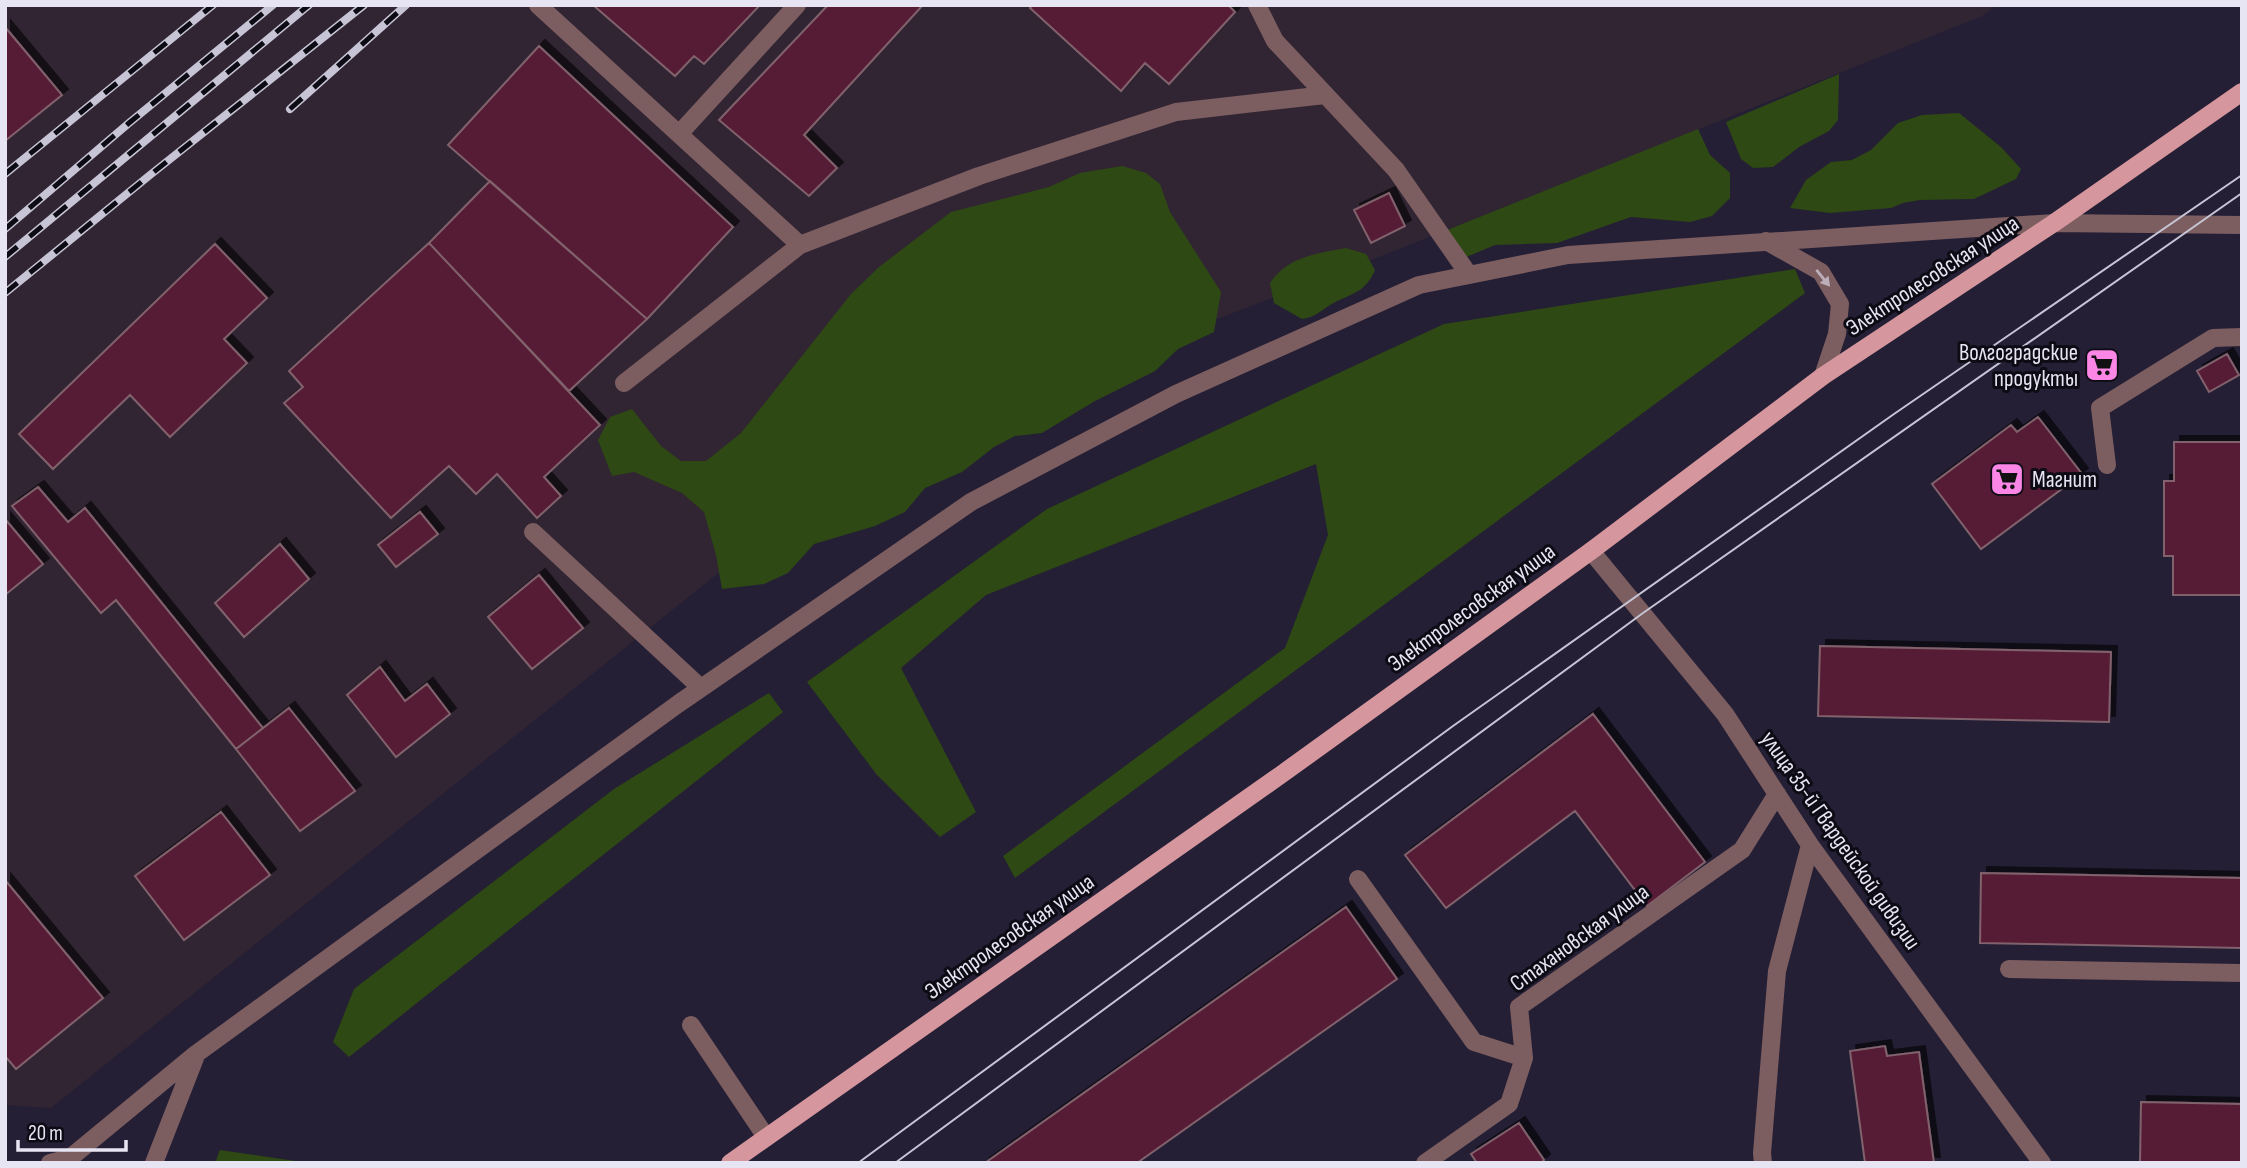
<svg xmlns="http://www.w3.org/2000/svg" width="2247" height="1168" viewBox="0 0 2247 1168" font-family="'Sofia Sans Condensed',sans-serif">
<defs>
<filter id="shadow"><feDropShadow dx="6" dy="-6" stdDeviation="0" flood-color="#0009"/></filter>
</defs>
<rect width="100%" height="100%" fill="#241f35"/>
<!-- industrial -->
<path fill="#312533" d="M5 5H1997L1982 16 1389 253 868 453 51 1108 5 1105Z"/>
<!-- green -->
<path fill="#2e4913" d="M1839 74 1838 120 1829 131 1799 147 1773 167 1753 168 1741 159 1726 122Z
M1959 113 2001 147 2021 169 2016 179 1974 199 1920 200 1903 203 1891 208 1830 213 1790 208 1806 180 1831 162 1852 160 1871 150 1898 123 1922 115Z
M1698 129 1710 155 1730 173V198L1712 216 1690 222 1631 217 1557 243 1495 245 1452 263 1447 230Z
M1122 166 1146 173 1160 184 1170 212 1221 292 1214 332 1178 349 1155 371 1095 401 1042 433 1015 436 994 447 962 472 925 488 905 512 875 526 814 544 788 573 764 584 722 589 716 555 704 512 682 493 634 472 612 476 598 440 610 417 632 409 661 446 681 461H706L741 433 851 294 879 267 951 212 1049 187 1080 173Z
M1346 248 1366 254 1375 270C1364 296 1348 293 1327 307 1318 313 1314 317 1302 319L1274 303 1270 283C1287 257 1317 253 1346 248Z
M1795 269 1805 293 1015 878 1003 856 1285 648 1328 535 1316 464 986 595 901 668 976 812 940 837 877 775 807 682 1047 509 1444 324Z
M769 693 783 712 349 1057 333 1042 354 989 614 789Z
M220 1150 296 1161 295 1163H215Z"/>
<!-- building -->
<path fill="#561c34" stroke="#81626c" stroke-width="2" filter="url(#shadow)" d="M593 5H760L704 64 694 56 675 76Z
M828 5H923L804 135 837 168 809 196 719 120Z
M1033 5H1228L1235 12 1169 84 1145 63 1121 91 1030 8Z
M5 27 62 95 5 141Z
M539 46 733 227 647 319 448 145Z
M490 181 647 319 569 391 429 243Z
M1389 193 1405 226 1371 243 1354 210Z
M429 243 600 425 544 477 561 496 537 518 497 474 476 494 449 466 391 518 284 403 303 387 289 371Z
M215 244 267 298 224 339 247 363 170 437 130 395 53 469 19 434Z
M2227 354 2239 375 2209 392 2197 371Z
M2038 417 2082 474 1981 549 1932 484 2011 425 2017 432Z
M2174 442H2242V595H2173V556H2164V481H2174Z
M38 487 68 522 85 508 263 728 236 749 116 600 101 613 12 506Z
M420 512 438 534 396 567 378 545Z
M5 519 43 564 5 595Z
M280 544 309 579 244 637 215 603Z
M539 575 583 628 532 669 488 617Z
M1820 646 2111 652 2109 722 1818 716Z
M380 667 405 701 427 684 450 714 396 757 347 695Z
M289 708 355 791 300 831 236 749Z
M1593 714 1705 862 1647 906 1575 811 1446 908 1405 855Z
M221 812 270 875 184 940 135 876Z
M1981 873 2242 878V948L1980 943Z
M5 880 103 998 16 1069 5 1056Z
M1346 907 1397 979 1137 1163H985Z
M1885 1046 1887 1056 1919 1052 1934 1163H1865L1850 1051Z
M2141 1102 2242 1104V1163H2140Z
M1519 1123 1544 1160 1541 1163H1477L1471 1154Z"/>
<g fill="none" stroke-linecap="round" stroke-linejoin="round">
<!-- minor -->
<path stroke="#7c5d60" stroke-width="18" d="M538 5 800 245
M1257 5 1275 41 1396 170 1469 275
M680 133 797 5
M1766 241 1821 272 1840 304 1837 334 1823 376
M624 383 800 245 979 176 1176 112 1325 95
M2107 465 2100 408 2213 338 2242 337
M533 532 701 688
M1591 551 1725 714 1810 845 2042 1163
M1358 879 1474 1042 1524 1058
M2009 969 2242 973
M691 1025 766 1137
M50 1163 70 1158 196 1054 678 704 971 502 1176 394 1419 285 1568 255 2054 223 2242 225
M154 1163 195 1058
M1425 1163 1509 1104 1524 1058 1519 1007 1742 850 1777 794
M1763 1163 1762 1153 1777 971 1810 845"/>
<!-- major -->
<path stroke="#d5969d" stroke-width="18" d="M730 1163 1282 774 1591 551 1823 376 2054 223 2242 92"/>
<!-- tram -->
<path stroke="#c7c5d5" stroke-width="2" d="M858 1163 1453 726 1894 414 2242 175
M895 1163 1643 613 2242 193"/>
<!-- rail casing -->
<g stroke="#c7c5d5" stroke-width="8">
<path id="rail" d="M290 109 406 5
M5 174 213 5
M5 229 129 123 273 5
M5 257 309 5
M5 293 150 175 364 5"/>
</g>
<!-- rail -->
<use href="#rail" stroke="#0d0b14" stroke-width="5" stroke-dasharray="16" stroke-linecap="butt"/>
</g>
<!-- one-way arrows -->
<defs><path id="oneway-solid" d="M-6-.8H1V-3.2L6.5 0L1 3.2V.8H-6Z" transform="scale(1.75)"/></defs>
<use fill="#bcafb9" href="#oneway-solid" transform="translate(1823 278) rotate(51)"/>
<!-- icons -->
<defs>
<g id="supermarket-square" transform="scale(1.75)"><rect x="-9" y="-9" width="18" height="18" rx="4" fill="#fb86e5" stroke="#0d0b14"/><path d="M-6-5.5h2.5l.6 2H6L4.5 2H-2.5L-4.4-4H-6ZM-1.5 3.2a1.3 1.3 0 1 0 .1 0ZM3 3.2a1.3 1.3 0 1 0 .1 0Z" fill="#111"/></g>
</defs>
<g fill-rule="evenodd">
<use href="#supermarket-square" x="2102" y="365"/>
<use href="#supermarket-square" x="2007" y="479"/>
</g>
<g text-anchor="middle" stroke-width="6" stroke-linejoin="round" paint-order="stroke">
<!-- street labels -->
<g font-size="23" fill="#e7e5f4" stroke="#0d0b14">
<text transform="translate(1932 275) rotate(-33)" y="8">Электролесовская улица</text>
<text transform="translate(1471 607) rotate(-36)" y="8">Электролесовская улица</text>
<text transform="translate(1841 840) rotate(55)" y="8">улица 35-й Гвардейской дивизии</text>
<text transform="translate(1009 936) rotate(-35)" y="8">Электролесовская улица</text>
<text transform="translate(1579 937) rotate(-36)" y="8">Стахановская улица</text>
</g>
<!-- poi labels -->
<g font-size="23" fill="#e7e5f4" stroke="#0d0b14" text-anchor="end">
<text x="2078" y="360">Волгоградские<tspan x="2078" dy="26">продукты</tspan></text>
<text x="2032" y="487" text-anchor="start">Магнит</text>
</g>
</g>
<!-- border -->
<rect width="2247" height="1168" fill="none" stroke="#e7e5f4" stroke-width="14"/>
<!-- scale -->
<path d="M18 1140v10h108v-10" fill="none" stroke="#e7e5f4" stroke-width="3.5"/>
<text x="28" y="1140" font-size="21" fill="#e7e5f4" stroke="#0d0b14" stroke-width="5" paint-order="stroke">20 m</text>
</svg>
